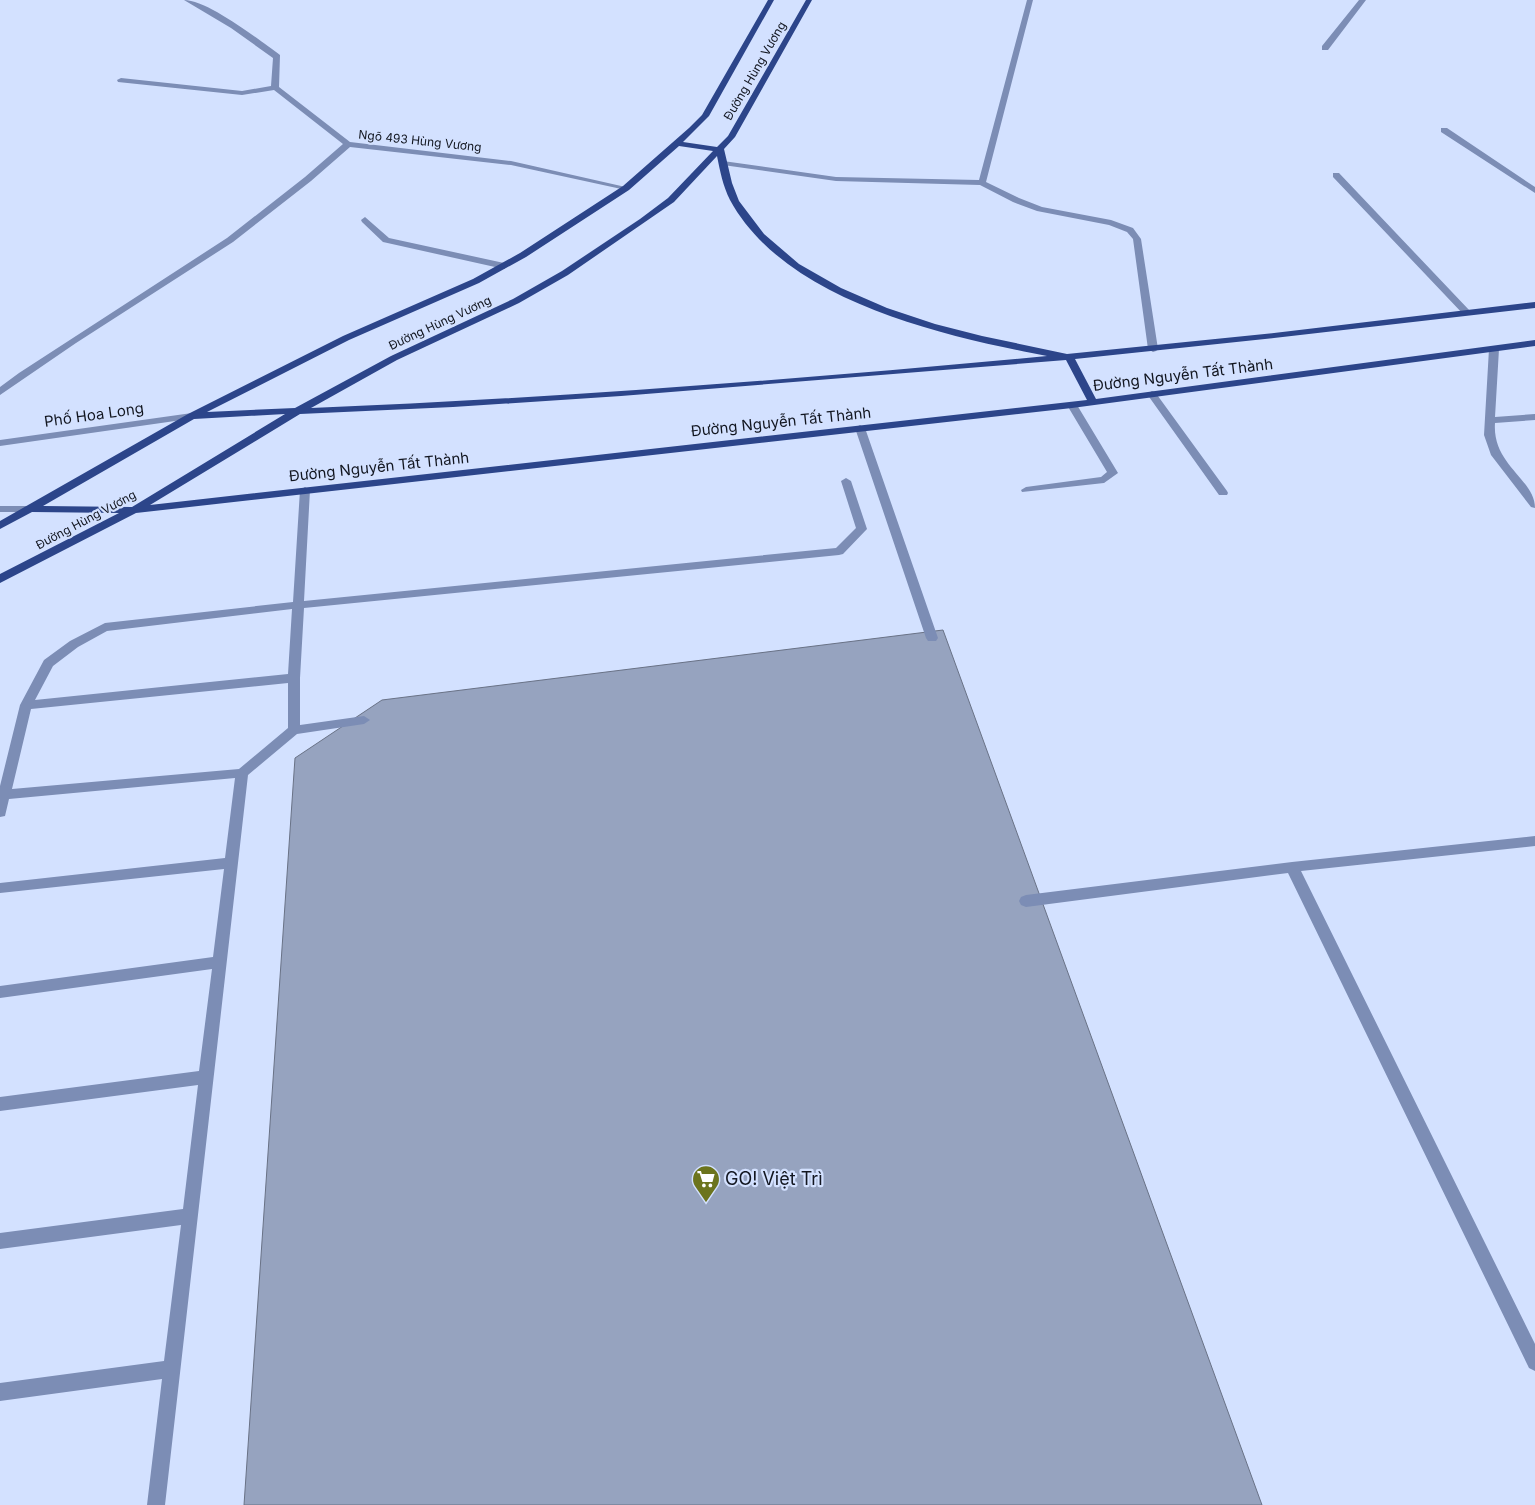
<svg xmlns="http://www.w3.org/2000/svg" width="1535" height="1505" viewBox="0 0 1535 1505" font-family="Inter,sans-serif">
<rect width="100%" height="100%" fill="#d3e1ff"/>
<!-- building -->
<path fill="#96a3bf" stroke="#697286" d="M943 630 1262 1505H244L295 758 382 700Z"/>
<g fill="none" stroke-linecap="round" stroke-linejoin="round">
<!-- minor -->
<path fill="#7c8db5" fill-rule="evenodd" d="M184 0C208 0 259 40 280 55L279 87 350 142 511 161 630 188 626 190 511 165 350 147 311 181 233 242 76 343 0 395V387L19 373 227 238 305 177 343 144 274 90 242 95 118 82 117 80 121 78 242 91 271 86 273 58 231 28Z
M1027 0H1033L986 182 1019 198 1042 207 1111 220 1133 228 1141 239 1158 349 1156 351 1153 352 1148 349 1133 239 1127 232 1109 225 1037 211 1013 202 980 185 836 181 723 165 719 163 723 161 836 177 979 180Z
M1359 0H1366L1328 50H1322V46Z
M1441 128H1447L1535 187V193L1441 132Z
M1333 173H1339L1470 311V315H1464L1333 177Z
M365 217 389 238 504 263 508 266 504 269 383 242 362 222 361 220Z
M1494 346 1499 349 1495 417 1535 414V420L1495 423C1492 465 1535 479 1535 508L1531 507 1491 455 1484 435 1489 349Z
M1152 391 1155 392 1227 491 1228 493 1227 495H1219L1147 394Z
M1072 402 1077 405 1118 473 1104 483 1022 492 1021 490 1026 487 1101 477 1107 472 1067 405Z
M192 413 197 416 196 418 0 446V440Z
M860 425 865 428 938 638 936 641H928L926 638 855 428Z
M846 478 851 481 867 529 843 554 839 555 304 608 300 678V725L364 716 370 720 364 724 297 734 248 775 165 1505H147L162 1379 0 1401V1383L164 1361 181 1225 0 1249V1233L183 1209 198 1085 0 1111V1097L199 1071 212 969 0 998V986L213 957 224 869 0 893V883L225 858 235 778 9 799 5 816 0 817V786L20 705 44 660 70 641 105 623 293 602 300 490 305 487 310 490 304 601 836 548 856 528 841 481ZM292 609 288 674 35 700 53 666 78 647 107 631ZM288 683V728L239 769 12 789 31 709Z
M0 506H29L34 509 29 512H0Z
M1535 836V846L1301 871 1535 1344V1371L1529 1368 1288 873 1026 907 1021 905 1019 901 1021 897 1026 895 1292 862Z"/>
<!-- major -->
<path fill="#2c458a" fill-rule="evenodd" d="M768 0H774L709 116 683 142 717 147 728 136 806 0H812L735 137 724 149 732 183 739 201 764 234 799 264 841 288 887 308 935 324 982 336 1067 354 1274 333 1535 302V308L1274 338 1075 359 1096 399 1535 340V346L1072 408 136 513 0 583V574L119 513 32 512 0 529V521L188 414 343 336 473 279 520 253 623 186 689 128 702 115ZM679 146 713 151 668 198 640 219 562 271 513 299 391 356 295 408 207 412 349 340 479 283 526 257 629 190ZM717 156C720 171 723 186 730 200 785 301 943 336 1047 356 802 379 557 398 311 408L397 360 519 303 568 275 674 202ZM1066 360 1087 400 150 505 300 414 453 407 621 396ZM285 414 132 507 43 506 194 419Z"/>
</g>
<!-- icons -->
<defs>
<g id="supermarket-pin" transform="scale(1.4375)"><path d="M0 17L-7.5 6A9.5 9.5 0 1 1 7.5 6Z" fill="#6c741d" stroke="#d3e1ff"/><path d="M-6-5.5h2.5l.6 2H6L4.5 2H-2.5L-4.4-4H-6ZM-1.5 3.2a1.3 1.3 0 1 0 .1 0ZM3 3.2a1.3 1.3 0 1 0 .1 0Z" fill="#fff"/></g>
</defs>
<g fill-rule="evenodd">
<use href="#supermarket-pin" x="706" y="1179"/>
</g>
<g text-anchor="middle" stroke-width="4.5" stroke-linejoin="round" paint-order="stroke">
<!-- far-street labels -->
<g font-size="12" fill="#121620" stroke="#d3e1ff">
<text transform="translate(755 71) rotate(-60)" y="4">Đường Hùng Vương</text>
<text transform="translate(420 141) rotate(6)" y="4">Ngõ 493 Hùng Vương</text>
<text transform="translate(440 323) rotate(-25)" y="4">Đường Hùng Vương</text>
<text transform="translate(86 520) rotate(-28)" y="4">Đường Hùng Vương</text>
</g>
<!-- street labels -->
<g font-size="15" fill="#121620" stroke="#d3e1ff">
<text transform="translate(1183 375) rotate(-7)" y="5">Đường Nguyễn Tất Thành</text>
<text transform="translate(94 415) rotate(-8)" y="5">Phố Hoa Long</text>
<text transform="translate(781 422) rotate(-6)" y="5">Đường Nguyễn Tất Thành</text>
<text transform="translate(379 467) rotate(-6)" y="5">Đường Nguyễn Tất Thành</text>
</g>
<!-- near-poi labels -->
<g font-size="18" fill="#121620" stroke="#d3e1ff" text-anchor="start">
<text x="725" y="1185">GO! Việt Trì</text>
</g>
</g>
</svg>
